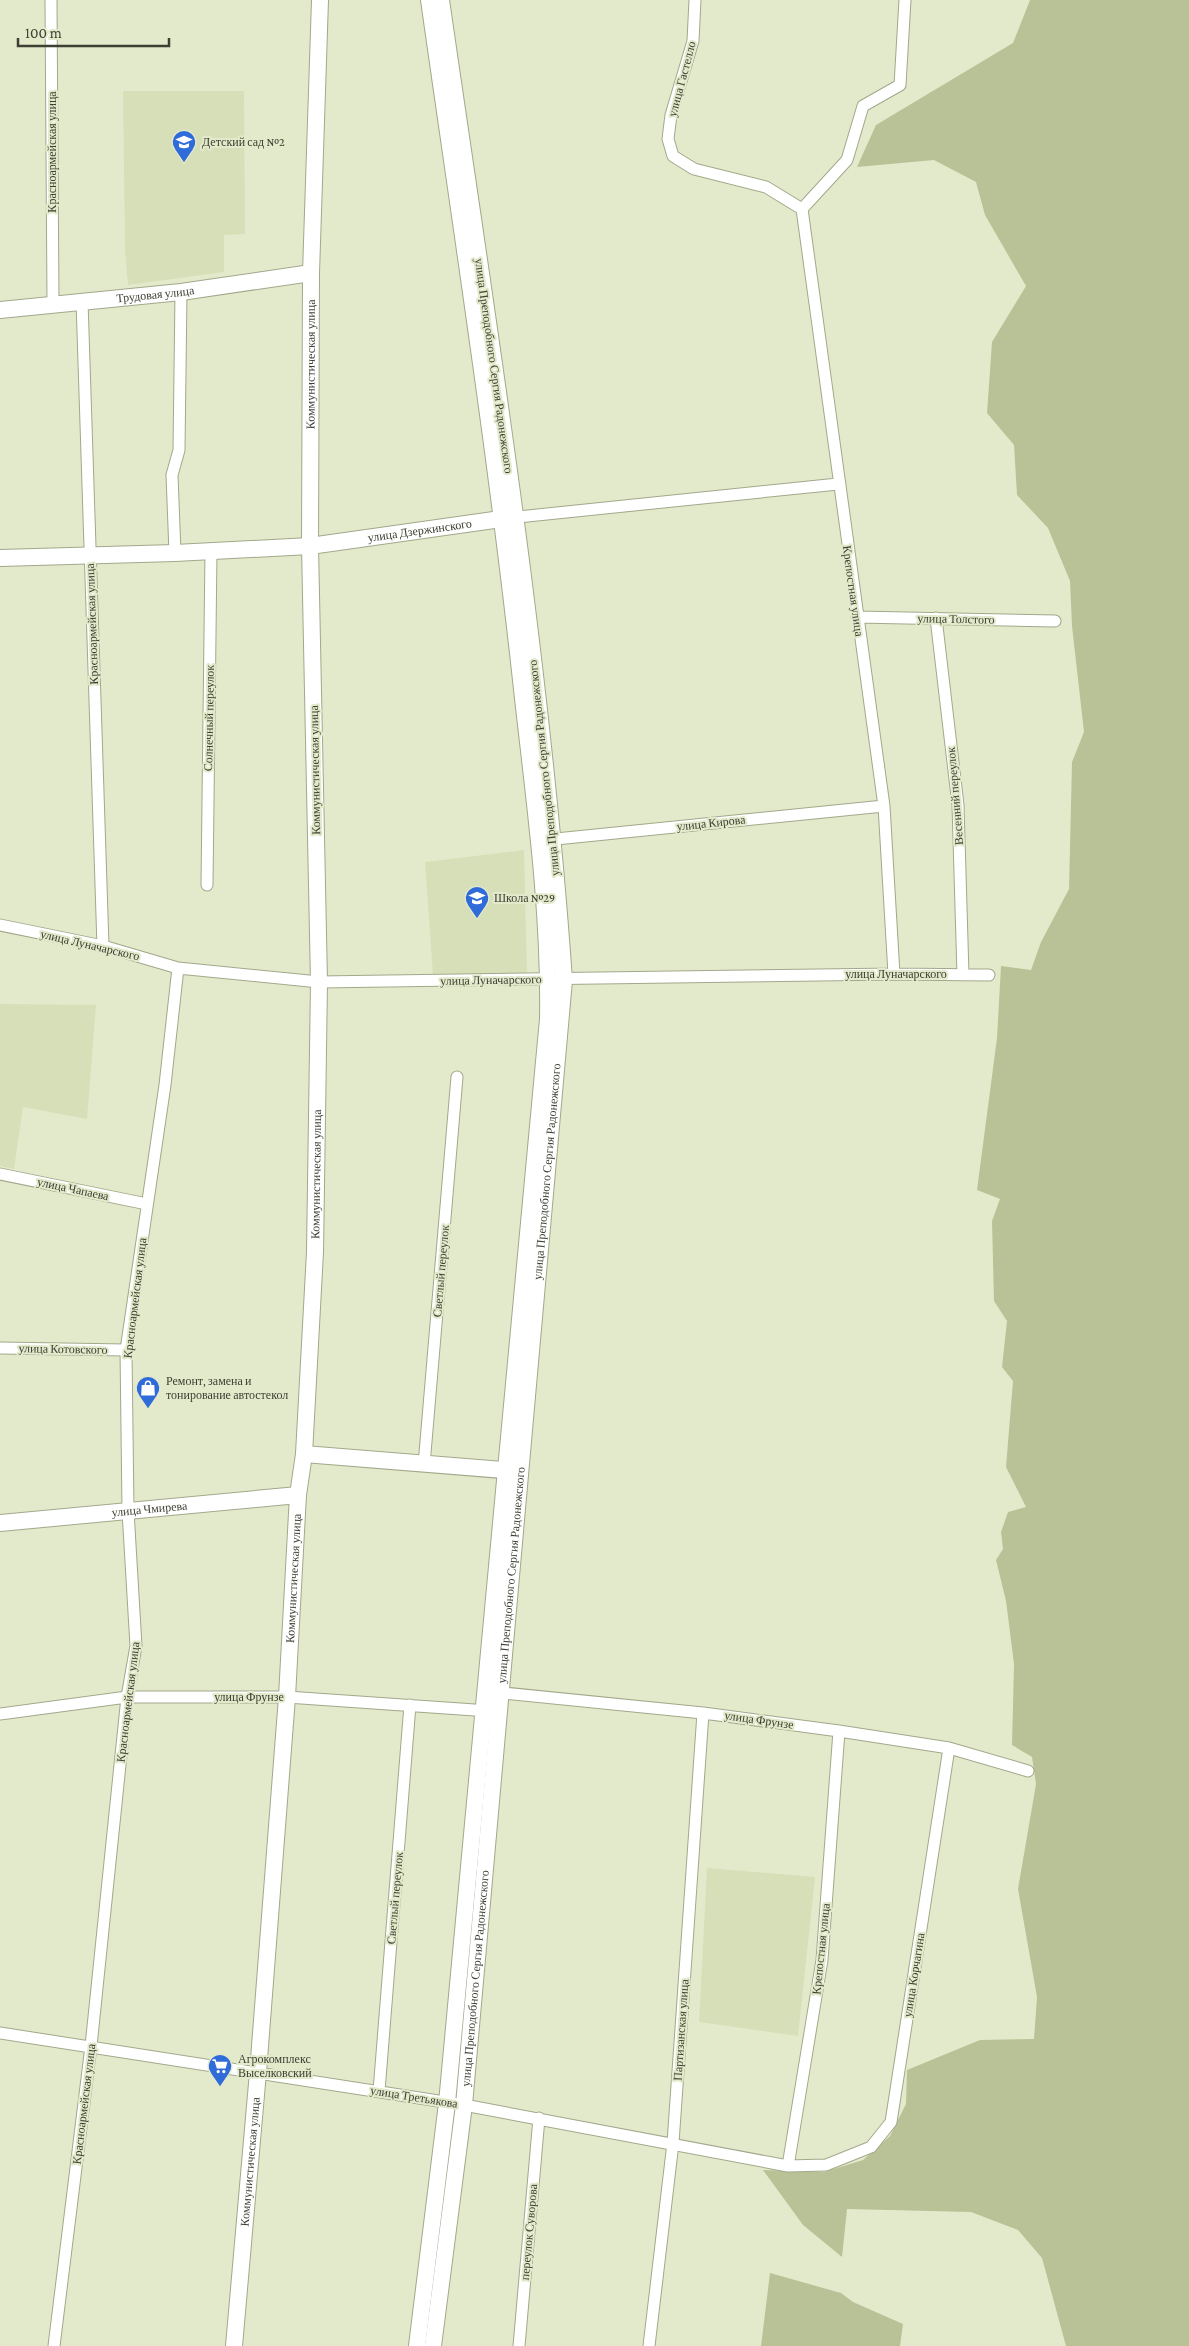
<svg xmlns="http://www.w3.org/2000/svg" width="1189" height="2346" viewBox="0 0 1189 2346" font-family="'Crimson Pro',serif">
<rect width="100%" height="100%" fill="#e3eacb"/>
<!-- built -->
<path fill="#d7dfb9" d="M123 91H244L245 234 224 235V272L128 285 125 250Z
M524 850 527 976H433L425 862Z
M0 1004 96 1005 87 1119 23 1107 14 1169 0 1166Z
M707 1868 815 1877 798 2036 699 2022Z"/>
<!-- green -->
<path fill="#b8c296" d="M1030 0H1189V2346H1066L1042 2258 1018 2230 971 2212 847 2209 842 2257 803 2225 763 2170 824 2172 863 2160 890 2136 906 2104 907 2070 980 2040 1034 2039 1037 1997 1018 1889 1036 1784 1032 1757 1012 1745 1014 1664 1006 1601 996 1560 1003 1549 1001 1532 1008 1512 1026 1507 1006 1467 1013 1381 1002 1367 1007 1321 994 1301 992 1221 1000 1199 977 1190 997 1038 1001 966 1031 970 1041 942 1069 889 1072 762 1084 732 1072 626 1070 581 1048 528 1017 495 1014 445 987 413 992 342 1026 286 985 215 976 182 934 160 857 167 876 125 1013 43Z
M770 2273 841 2293 853 2302 903 2324 900 2346H761Z"/>
<g fill="none" stroke-linecap="round" stroke-linejoin="round">
<!-- street casing -->
<g stroke="#a2a88b" stroke-width="13">
<path id="street" d="M51 0 53 304
M695 0 693 41 671 115 668 139 673 156 694 169 766 187 802 209
M802 209 884 806 894 974
M802 209 847 160 863 106 900 85 905 0
M82 301 103 946
M508 518 838 484
M175 553 172 475 179 450 181 292
M857 617 1055 621
M936 618 958 805 963 975
M546 840 884 806
M207 885 211 551
M0 925 103 946 178 968 319 982 894 974 989 975
M0 1174 147 1204
M0 1348 126 1350
M424 1465 457 1077
M494 1692 703 1713 839 1731 949 1748 1028 1771
M0 1714 127 1697H287L489 1711
M0 2033 464 2105 788 2166 826 2165 871 2147 891 2122 949 1748
M379 2091 410 1705
M788 2166 822 1960 839 1731
M54 2346 91 2046 127 1697 136 1646 128 1511 126 1350 165 1085 178 968
M519 2346 539 2118
M649 2346 673 2143 703 1713"/>
</g>
<!-- secondary casing -->
<g stroke="#a2a88b" stroke-width="18">
<g id="secondary">
<path id="s1" d="M0 310 181 292 311 273"/>
<path id="s2" d="M0 558 175 553 310 546 501 519"/>
<path d="M304 1454 515 1471"/>
<path id="s3" d="M0 1523 298 1495"/>
<path id="s4" d="M234 2346 258 2072 287 1697 298 1495 304 1454 315 1252 319 982 310 546 311 273 320 0"/>
<path d="M417 2346 447 2103 548 1019C550 905 533 792 521 680 496 452 461 226 429 0"/>
<path id="s5" d="M433 2346 464 2105 564 980C541 651 488 326 441 0"/>
</g>
</g>
<!-- street -->
<use href="#street" stroke="#fff" stroke-width="11"/>
<!-- secondary -->
<use href="#secondary" stroke="#fff" stroke-width="16"/>
</g>
<!-- icons -->
<defs>
<g id="school-pin" transform="scale(1.25)"><path d="M0 17L-7.5 6A9.5 9.5 0 1 1 7.5 6Z" fill="#2f6bd9" stroke="#e3eacb"/><path d="M0-5L7-2L0 1L-7-2ZM-4 1L0 2.5L4 1V4Q0 6-4 4Z" fill="#fff"/></g>
<g id="shop-pin" transform="scale(1.25)"><path d="M0 17L-7.5 6A9.5 9.5 0 1 1 7.5 6Z" fill="#2f6bd9" stroke="#e3eacb"/><path d="M-5-2.5h2.3a2.7 3.5 0 0 1 5.4 0H5L5.5 6h-11ZM-1.5-2.5h3a1.5 2.3 0 0 0-3 0Z" fill="#fff"/></g>
<g id="supermarket-pin" transform="scale(1.25)"><path d="M0 17L-7.5 6A9.5 9.5 0 1 1 7.5 6Z" fill="#2f6bd9" stroke="#e3eacb"/><path d="M-6-5.5h2.5l.6 2H6L4.5 2H-2.5L-4.4-4H-6ZM-1.5 3.2a1.3 1.3 0 1 0 .1 0ZM3 3.2a1.3 1.3 0 1 0 .1 0Z" fill="#fff"/></g>
</defs>
<g fill-rule="evenodd">
<use href="#school-pin" x="184" y="142"/>
<use href="#school-pin" x="477" y="898"/>
<use href="#shop-pin" x="148" y="1388"/>
<use href="#supermarket-pin" x="220" y="2066"/>
</g>
<g text-anchor="middle" stroke-width="4" stroke-linejoin="round" paint-order="stroke">
<!-- street labels -->
<g font-size="12" fill="#3c3f32" stroke="#e3eacb">
<text transform="translate(682 79) rotate(-75)" y="4">улица Гастелло</text>
<text transform="translate(52 152) rotate(-90)" y="4">Красноармейская улица</text>
<text dy="4" stroke="none"><textPath href="#s1" startOffset="156">Трудовая улица</textPath></text>
<text dy="4" stroke="none"><textPath href="#s4" startOffset="1985">Коммунистическая улица</textPath></text>
<text transform="translate(494 366) rotate(82)" y="4">улица Преподобного Сергия Радонежского</text>
<text dy="4" stroke="none"><textPath href="#s2" startOffset="421">улица Дзержинского</textPath></text>
<text transform="translate(853 591) rotate(82)" y="4">Крепостная улица</text>
<text transform="translate(956 619) rotate(1)" y="4">улица Толстого</text>
<text transform="translate(92 624) rotate(-92)" y="4">Красноармейская улица</text>
<text transform="translate(209 718) rotate(-89)" y="4">Солнечный переулок</text>
<text transform="translate(544 768) rotate(-96)" y="4">улица Преподобного Сергия Радонежского</text>
<text transform="translate(315 770) rotate(-91)" y="4">Коммунистическая улица</text>
<text transform="translate(955 796) rotate(-95)" y="4">Весенний переулок</text>
<text transform="translate(711 823) rotate(-6)" y="4">улица Кирова</text>
<text transform="translate(90 945) rotate(13)" y="4">улица Луначарского</text>
<text x="896" y="978">улица Луначарского</text>
<text transform="translate(491 980) rotate(-1)" y="4">улица Луначарского</text>
<text dy="4" stroke="none"><textPath href="#s5" startOffset="1180">улица Преподобного Сергия Радонежского</textPath></text>
<text dy="4" stroke="none"><textPath href="#s4" startOffset="1175">Коммунистическая улица</textPath></text>
<text transform="translate(73 1189) rotate(12)" y="4">улица Чапаева</text>
<text transform="translate(441 1271) rotate(-85)" y="4">Светлый переулок</text>
<text transform="translate(135 1298) rotate(-83)" y="4">Красноармейская улица</text>
<text transform="translate(63 1349) rotate(1)" y="4">улица Котовского</text>
<text dy="4" stroke="none"><textPath href="#s3" startOffset="150">улица Чмирева</textPath></text>
<text dy="4" stroke="none"><textPath href="#s5" startOffset="775">улица Преподобного Сергия Радонежского</textPath></text>
<text dy="4" stroke="none"><textPath href="#s4" startOffset="770">Коммунистическая улица</textPath></text>
<text x="249" y="1701">улица Фрунзе</text>
<text transform="translate(128 1702) rotate(-83)" y="4">Красноармейская улица</text>
<text transform="translate(759 1720) rotate(8)" y="4">улица Фрунзе</text>
<text transform="translate(395 1898) rotate(-85)" y="4">Светлый переулок</text>
<text transform="translate(821 1949) rotate(-84)" y="4">Крепостная улица</text>
<text transform="translate(914 1975) rotate(-81)" y="4">улица Корчагина</text>
<text dy="4" stroke="none"><textPath href="#s5" startOffset="370">улица Преподобного Сергия Радонежского</textPath></text>
<text transform="translate(681 2030) rotate(-86)" y="4">Партизанская улица</text>
<text transform="translate(414 2097) rotate(9)" y="4">улица Третьякова</text>
<text transform="translate(84 2104) rotate(-83)" y="4">Красноармейская улица</text>
<text dy="4" stroke="none"><textPath href="#s4" startOffset="185">Коммунистическая улица</textPath></text>
<text transform="translate(529 2232) rotate(-85)" y="4">переулок Суворова</text>
</g>
<!-- poi labels -->
<g font-size="12" fill="#3c3f32" stroke="#e3eacb" text-anchor="start">
<text x="202" y="146">Детский сад №2</text>
<text x="494" y="902">Школа №29</text>
<text x="166" y="1385">Ремонт, замена и<tspan x="166" dy="14">тонирование автостекол</tspan></text>
<text x="238" y="2063">Агрокомплекс<tspan x="238" dy="14">Выселковский</tspan></text>
</g>
</g>
<!-- scale -->
<path d="M18 38v8h151v-8" fill="none" stroke="#3c3f32" stroke-width="2.5"/>
<text x="25" y="38" font-size="15" fill="#3c3f32" stroke="#e3eacb" stroke-width="4" paint-order="stroke">100 m</text>
</svg>
